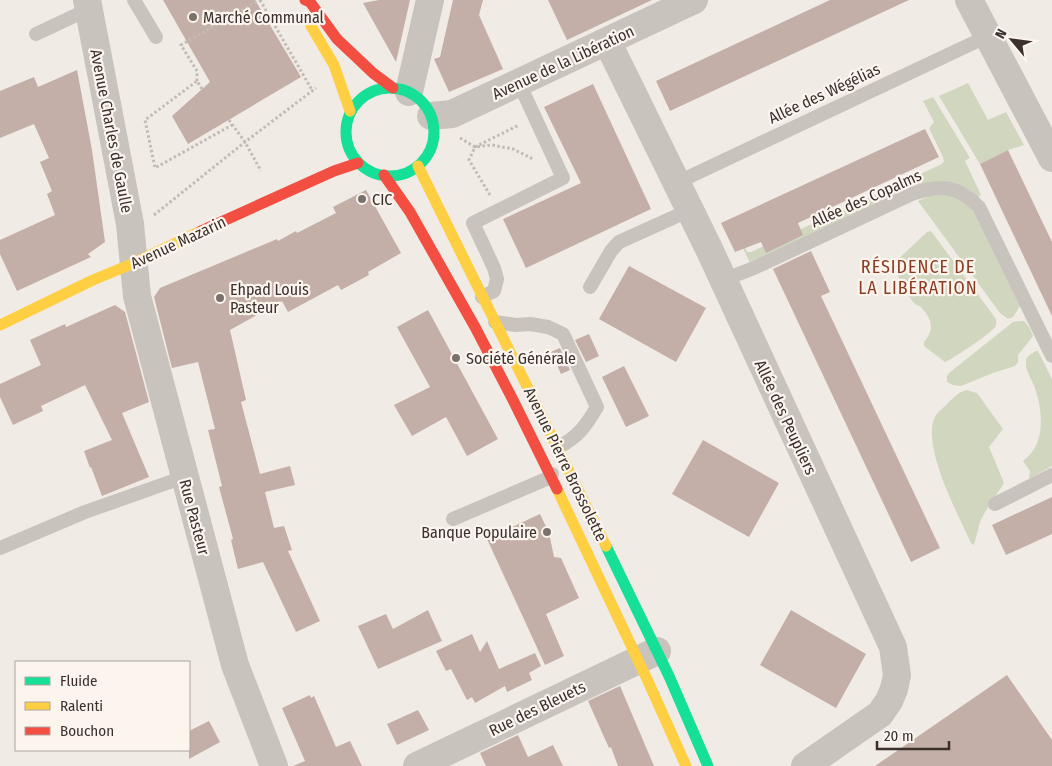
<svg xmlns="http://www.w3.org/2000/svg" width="1052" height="766" viewBox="0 0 1052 766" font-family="'Fira Sans Condensed',sans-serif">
<rect width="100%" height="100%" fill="#f0ebe5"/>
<!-- green -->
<path fill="#d1d6bf" d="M968 83 988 120 1006 112 1024 145 1008 150 980 164 939 96Z
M933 97 970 158 965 161 981 195 978 197C961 182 949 179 926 183L750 263 743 248 745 247 747 252H751L942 164 944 161 943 157 929 128 934 122 923 101Z
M935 193H945L965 202 974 212 1020 306 1013 317 1008 319 1000 313 918 201Z
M931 231 996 319C996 321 997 325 995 327 992 333 952 359 945 362L924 346V342C935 329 932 319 921 307 919 305 916 305 914 303 909 298 898 276 894 268L893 264 927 232Z
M1020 321H1024L1029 327 1033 336 1018 355V362L1015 366 993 373 961 386 953 385 947 382V376L949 373 1013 322Z
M1036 351H1038L1052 379V466L1029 479 1030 471 1023 461C1046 445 1043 412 1035 388 1032 380 1025 370 1026 362 1026 356 1031 354 1036 351Z
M966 390 977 393 1003 429 989 447 1004 483 985 512 980 522 974 545 971 543C959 516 919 443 936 415 939 411 944 407 947 404 953 398 957 393 966 390Z"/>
<!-- building -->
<path fill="#c3afa7" d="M163 0H255L301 77 188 144 172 116 210 82Z
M379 0H410L396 62 363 3Z
M453 0H483L479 15 503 69 449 92 434 59 440 57Z
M548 0H652L567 40Z
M830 0H909L670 111 656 81Z
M77 70 92 150 105 242 88 254 91 257 17 291 0 254V240L55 215 47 194 52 191 40 162 49 158 34 124 0 138V91L34 77 38 87Z
M593 84 651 209 526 268 503 219 581 183 544 107Z
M925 129 939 157 798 223 803 235 766 253 761 242 735 252 721 223Z
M1008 150 1052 242V316L980 164Z
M366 190 401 253 368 272 369 275 341 290 338 285 288 312 282 301 230 330 246 400 241 402 260 474 290 466 295 485 265 492 274 528 284 526 292 550 288 551 320 621 296 632 263 562 238 569 231 540 233 539 219 487 222 486 208 430 215 429 198 362 172 368 154 297 160 288 277 239 278 241 296 231 297 233 336 213 333 207Z
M811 251 830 292 821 296 940 548 911 562 773 269Z
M629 266 706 308 676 362 599 319Z
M115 305 125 312 149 402 122 413 149 477 102 496 91 467 90 468 84 451 112 440 85 385 41 406 43 411 13 425 0 397V384L41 365 30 340 65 324 66 327Z
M428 310 498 439 467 456 446 417 412 436 394 405 430 387 397 327Z
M589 334 599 356 586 362 575 340Z
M560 348 570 370 561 374 551 352Z
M624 366 649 416 626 427 602 377Z
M703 440 779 483 749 537 672 494Z
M1052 497V534L1006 555 992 525Z
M540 514 549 533 554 557 561 558 579 598 546 614 564 656 545 665 487 539Z
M428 610 442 641 378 669 358 626 386 614 393 629Z
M791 610 866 654 836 708 760 665Z
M472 634 480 652 487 641 499 669 535 653 541 666 529 673 532 680 507 692 505 686 475 703 472 697 467 700 451 669 446 671 436 651Z
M1007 675 1052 740V766H875Z
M620 686 654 766H618L611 747 609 748 588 701Z
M310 695 311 698 314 696 336 747 350 741 362 766H293L305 761 282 708Z
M418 710 429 730 397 745 387 724Z
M209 721 220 742 189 759V731Z
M518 735 528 757 553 745 563 766H486L480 753Z"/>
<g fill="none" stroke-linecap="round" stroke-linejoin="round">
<!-- path -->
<path stroke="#c2bbb6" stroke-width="3" stroke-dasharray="2.5 2.5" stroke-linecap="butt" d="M260 0 312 90
M197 81V71L181 45 259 0
M202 89 197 81 145 120 155 168 232 125
M229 120 245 142 261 171
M460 138 475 147 492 145 513 149 533 159
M490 195 469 160 475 147 519 125
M154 215 245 142 316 88"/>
<!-- lane -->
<path stroke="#c9c3be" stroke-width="14" d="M134 0 156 37
M36 34 89 9
M676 183 988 36
M723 280 754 268 912 194C939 184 958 185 979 207L1052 356
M590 287 611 251 619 242 690 210
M482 297 494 291 497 279 494 268 473 223 563 178 519 83
M495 322 516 325 530 324 548 327 563 334 597 407C587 424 578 438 558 447
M995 504 1052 475
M453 519 551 477 552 474
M0 548 85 512 184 477"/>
<!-- street -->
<path stroke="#c9c3be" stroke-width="28" d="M87 0 130 224 137 296 235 665 274 766
M969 0 1052 158
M607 41 710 251 893 647 897 675 894 689 889 701 880 714 805 766
M409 92 430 0
M431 116 452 114 694 0
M417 766 657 651"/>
<!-- fast -->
<path stroke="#16e098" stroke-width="11" d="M346 132a44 44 0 1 1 88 0a44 44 0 1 1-88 0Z
M606 546 669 676 708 766"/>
<!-- slow -->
<path stroke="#ffcf43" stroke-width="11" d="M311 26 334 65 350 111
M418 166 606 546
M0 325 93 280 134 263 201 231
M557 489 647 679 686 766"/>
<!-- jam -->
<path stroke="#f24e42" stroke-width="11" d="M305 0 310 2 337 39 373 73 393 88
M384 175 410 212 475 327 513 400 557 489
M201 231 334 171 358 163"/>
</g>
<!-- markers -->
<g fill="#7a716c" stroke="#fbf5ee" stroke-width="2">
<circle cx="193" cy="17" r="5"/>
<circle cx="362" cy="199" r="5"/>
<circle cx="220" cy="298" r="5"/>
<circle cx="456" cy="358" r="5"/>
<circle cx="547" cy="532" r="5"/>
</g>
<g text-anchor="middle" stroke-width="4.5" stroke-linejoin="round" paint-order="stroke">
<!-- poi labels -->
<g font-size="16" fill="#3b302b" stroke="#fbf5ee" text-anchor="start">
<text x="203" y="23">Marché Communal</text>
<text x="372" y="205">CIC</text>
<text x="230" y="295">Ehpad Louis<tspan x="230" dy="18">Pasteur</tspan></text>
<text x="466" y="364">Société Générale</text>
<text x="537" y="538" text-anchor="end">Banque Populaire</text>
</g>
<!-- street labels -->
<g font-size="16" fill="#3b302b" stroke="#fbf5ee">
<text transform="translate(563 62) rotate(-25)" y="6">Avenue de la Libération</text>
<text transform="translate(824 93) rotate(-25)" y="6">Allée des Wégélias</text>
<text transform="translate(112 131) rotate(79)" y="6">Avenue Charles de Gaulle</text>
<text transform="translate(866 198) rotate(-24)" y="6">Allée des Copalms</text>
<text transform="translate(178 242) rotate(-25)" y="6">Avenue Mazarin</text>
<text transform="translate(786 417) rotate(65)" y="6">Allée des Peupliers</text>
<text transform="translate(566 464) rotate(64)" y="6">Avenue Pierre Brossolette</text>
<text transform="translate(195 517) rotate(75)" y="6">Rue Pasteur</text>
<text transform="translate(537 708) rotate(-26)" y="6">Rue des Bleuets</text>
</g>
<!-- neighbourhood labels -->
<g font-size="18" letter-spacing="1" fill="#8c3b22" stroke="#fbf5ee">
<text x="918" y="273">RÉSIDENCE DE<tspan x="918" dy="21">LA LIBÉRATION</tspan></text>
</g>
</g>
<!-- legend -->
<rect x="15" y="661" width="175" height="90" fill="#fbf5ee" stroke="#aea6a0"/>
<rect x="25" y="677" width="25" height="8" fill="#16e098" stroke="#aea6a0"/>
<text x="60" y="686" font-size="15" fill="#3b302b">Fluide</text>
<rect x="25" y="702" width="25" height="8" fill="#ffcf43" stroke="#aea6a0"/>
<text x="60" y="711" font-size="15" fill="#3b302b">Ralenti</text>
<rect x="25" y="727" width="25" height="8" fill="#f24e42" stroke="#aea6a0"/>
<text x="60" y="736" font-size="15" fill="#3b302b">Bouchon</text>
<!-- north arrow -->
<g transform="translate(1012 40) rotate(299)" stroke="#fbf5ee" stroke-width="4" paint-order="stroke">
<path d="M0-4L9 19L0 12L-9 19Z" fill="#3b302b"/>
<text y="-8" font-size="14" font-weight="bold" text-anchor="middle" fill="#3b302b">N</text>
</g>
<!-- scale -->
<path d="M877 741v8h72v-8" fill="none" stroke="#3b302b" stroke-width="2.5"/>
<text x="884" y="741" font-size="15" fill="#3b302b" stroke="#fbf5ee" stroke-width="4" paint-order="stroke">20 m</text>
</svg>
